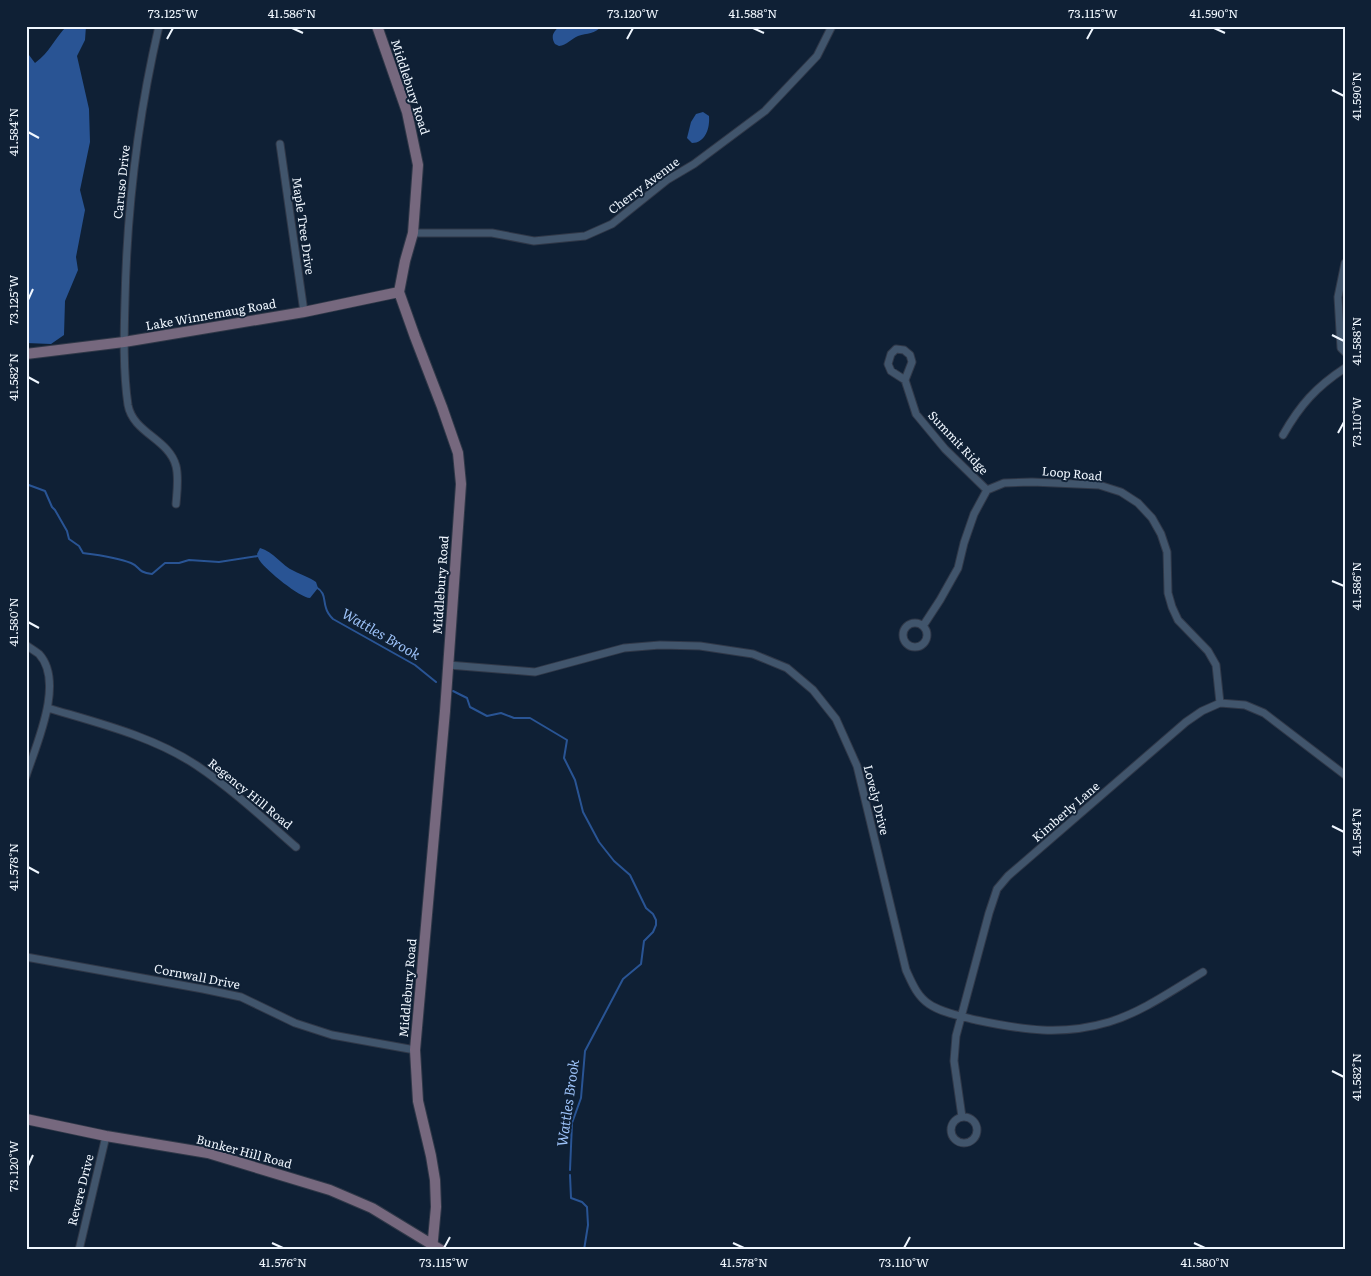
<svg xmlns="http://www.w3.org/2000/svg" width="1371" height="1276" viewBox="0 0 1371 1276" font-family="Literata,serif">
<rect width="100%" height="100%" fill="#0f2035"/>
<!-- water -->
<path fill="#295494" d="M67 26H86L85 40 77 56 89 109 90 142 80 190 85 210 76 257 78 270 65 301 64 335 51 344 26 343V51L35 63C50 52 54 39 67 26Z
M560 26H602C595 34 587 33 578 36 571 39 567 45 559 46L555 44C550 36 554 31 560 26Z
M703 112 709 116C710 127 706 143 692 143L687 138 691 122 696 114Z
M260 548C273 551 282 566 294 571 302 575 309 577 316 582L318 588 310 598C300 598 266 570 260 561 258 559 258 556 257 554Z"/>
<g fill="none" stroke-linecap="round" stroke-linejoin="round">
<!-- stream -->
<path stroke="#295494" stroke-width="2" d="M26 484 45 491 52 507 55 510 67 531 69 539 79 546 83 553C99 555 116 557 131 563 141 567 136 572 152 574L165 563H179L189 560 219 562 258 556
M316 587C326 593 323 599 326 608 327 612 330 616 333 619L415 665 436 682
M453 691 467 698 470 707 487 716 501 713 514 718H530L567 740 564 758 575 780 583 812 599 842 614 861 630 875 646 908 653 914 656 920V925L653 932 644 941 641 964 623 979 585 1051 581 1098 572 1123 570 1170
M570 1175 571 1198 582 1202 587 1207 588 1225 584 1250"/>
<!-- street casing -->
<g stroke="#303848" stroke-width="9">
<path id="street" d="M159 26C138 116 127 208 125 300 124 334 123 371 128 405 133 433 169 439 176 466 179 478 177 491 176 504
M280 144 304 312
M413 233H492L534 241 585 236 612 224 667 180 694 164 765 111 817 56 832 26
M1345 263 1338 297 1341 348 1345 352
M905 380 891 371 888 364 891 354 896 349 904 350 910 355 912 362 905 380 916 414 945 449 987 490
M1283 435C1300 405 1316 387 1345 368
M903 635a12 12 0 1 1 24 0a12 12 0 1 1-24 0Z
M923 626 940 600 958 568 964 543 974 514 987 490 1004 483 1032 482 1099 485 1121 492 1138 503 1152 518 1161 534 1167 552 1168 593 1172 607 1178 620 1208 651 1216 665 1220 703
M26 645C30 648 35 651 39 654 65 682 36 745 26 776
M448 665 535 672 624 648 660 645 700 646 753 654 787 668 813 690 836 719 857 766 906 970C912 983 917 996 929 1004 942 1013 961 1016 976 1020 1023 1030 1062 1036 1109 1022 1142 1012 1173 990 1203 972
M48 708C98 723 152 736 196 765 232 789 264 819 296 847
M26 957 203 989 241 997 295 1023 332 1035 415 1050
M962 1117 954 1061 956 1036 989 913 997 889 1008 876 1186 722 1202 711 1220 703 1245 705 1264 713 1345 775
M951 1130a13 13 0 1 1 26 0a13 13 0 1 1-26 0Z
M79 1250 106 1136"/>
</g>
<!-- secondary casing -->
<g stroke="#303848" stroke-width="12">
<path id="secondary" d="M377 26 407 112 418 165 413 233 405 261 399 292 415 337 442 407 458 453 461 484 445 711 415 1050 418 1101 431 1156 435 1180 436 1207 432 1250
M26 354 124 342 304 312 399 292
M26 1119 106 1136 208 1153 330 1190 372 1208 441 1250"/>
</g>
<!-- street -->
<use href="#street" stroke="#41556c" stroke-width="7"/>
<!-- secondary -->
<use href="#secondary" stroke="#76687e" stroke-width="10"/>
</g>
<!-- ticks -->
<path fill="none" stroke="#eff6fe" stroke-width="2" d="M292 28 303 33M753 28 764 33M1214 28 1225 33M167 39 173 28M627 39 633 28M1087 39 1093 28M1332 90 1344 96M28 132 39 138M28 300 33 289M1332 335 1344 341M28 377 39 383M1338 433 1344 422M1332 581 1344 586M28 622 39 628M1332 826 1344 832M28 867 39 873M1332 1071 1344 1077M28 1166 33 1155M272 1243 283 1248M733 1243 744 1248M1194 1243 1205 1248M444 1248 450 1237M904 1248 910 1237"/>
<g text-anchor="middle" stroke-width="4" stroke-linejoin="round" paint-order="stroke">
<!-- street labels -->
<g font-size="12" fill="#eff6fe" stroke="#0f2035">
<text transform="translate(410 87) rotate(72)" y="4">Middlebury Road</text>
<text transform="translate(122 182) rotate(-84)" y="4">Caruso Drive</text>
<text transform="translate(644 186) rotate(-37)" y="4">Cherry Avenue</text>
<text transform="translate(303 226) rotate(82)" y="4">Maple Tree Drive</text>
<text transform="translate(211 315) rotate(-10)" y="4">Lake Winnemaug Road</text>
<text transform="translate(958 443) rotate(47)" y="4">Summit Ridge</text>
<text transform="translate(1072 474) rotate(5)" y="4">Loop Road</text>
<text transform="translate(441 585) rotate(-86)" y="4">Middlebury Road</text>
<text transform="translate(250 794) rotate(39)" y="4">Regency Hill Road</text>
<text transform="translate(876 800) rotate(76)" y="4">Lovely Drive</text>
<text transform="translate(1066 812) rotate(-41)" y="4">Kimberly Lane</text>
<text transform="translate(197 977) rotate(11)" y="4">Cornwall Drive</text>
<text transform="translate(408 988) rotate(-85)" y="4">Middlebury Road</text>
<text transform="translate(244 1152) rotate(15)" y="4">Bunker Hill Road</text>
<text transform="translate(81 1190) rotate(-76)" y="4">Revere Drive</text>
</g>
<!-- water labels -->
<g font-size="14" font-style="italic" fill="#9cc1f7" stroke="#0f2035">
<text transform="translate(381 634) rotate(30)" y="5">Wattles Brook</text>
<text transform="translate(568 1103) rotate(-82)" y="5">Wattles Brook</text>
</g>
</g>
<!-- border -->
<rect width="1371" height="1276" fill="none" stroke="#0f2035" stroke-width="55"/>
<rect x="28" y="28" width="1316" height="1220" fill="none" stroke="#eff6fe" stroke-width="2"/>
<g font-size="12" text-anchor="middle" fill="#eff6fe">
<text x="173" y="18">73.125°W</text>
<text x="292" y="18">41.586°N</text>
<text x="633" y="18">73.120°W</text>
<text x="753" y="18">41.588°N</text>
<text x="1093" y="18">73.115°W</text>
<text x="1214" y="18">41.590°N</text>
<text transform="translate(1357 96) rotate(-90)" y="4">41.590°N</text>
<text transform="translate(14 132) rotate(-90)" y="4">41.584°N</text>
<text transform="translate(14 300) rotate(-90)" y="4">73.125°W</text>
<text transform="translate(1357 341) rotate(-90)" y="4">41.588°N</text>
<text transform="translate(14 377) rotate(-90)" y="4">41.582°N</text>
<text transform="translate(1357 422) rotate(-90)" y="4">73.110°W</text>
<text transform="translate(1357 586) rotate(-90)" y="4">41.586°N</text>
<text transform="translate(14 622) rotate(-90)" y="4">41.580°N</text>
<text transform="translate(1357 832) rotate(-90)" y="4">41.584°N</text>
<text transform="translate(14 867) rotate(-90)" y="4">41.578°N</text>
<text transform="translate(1357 1077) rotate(-90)" y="4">41.582°N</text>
<text transform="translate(14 1166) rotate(-90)" y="4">73.120°W</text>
<text x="283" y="1267">41.576°N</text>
<text x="444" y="1267">73.115°W</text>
<text x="744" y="1267">41.578°N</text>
<text x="904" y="1267">73.110°W</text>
<text x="1205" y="1267">41.580°N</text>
</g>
</svg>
